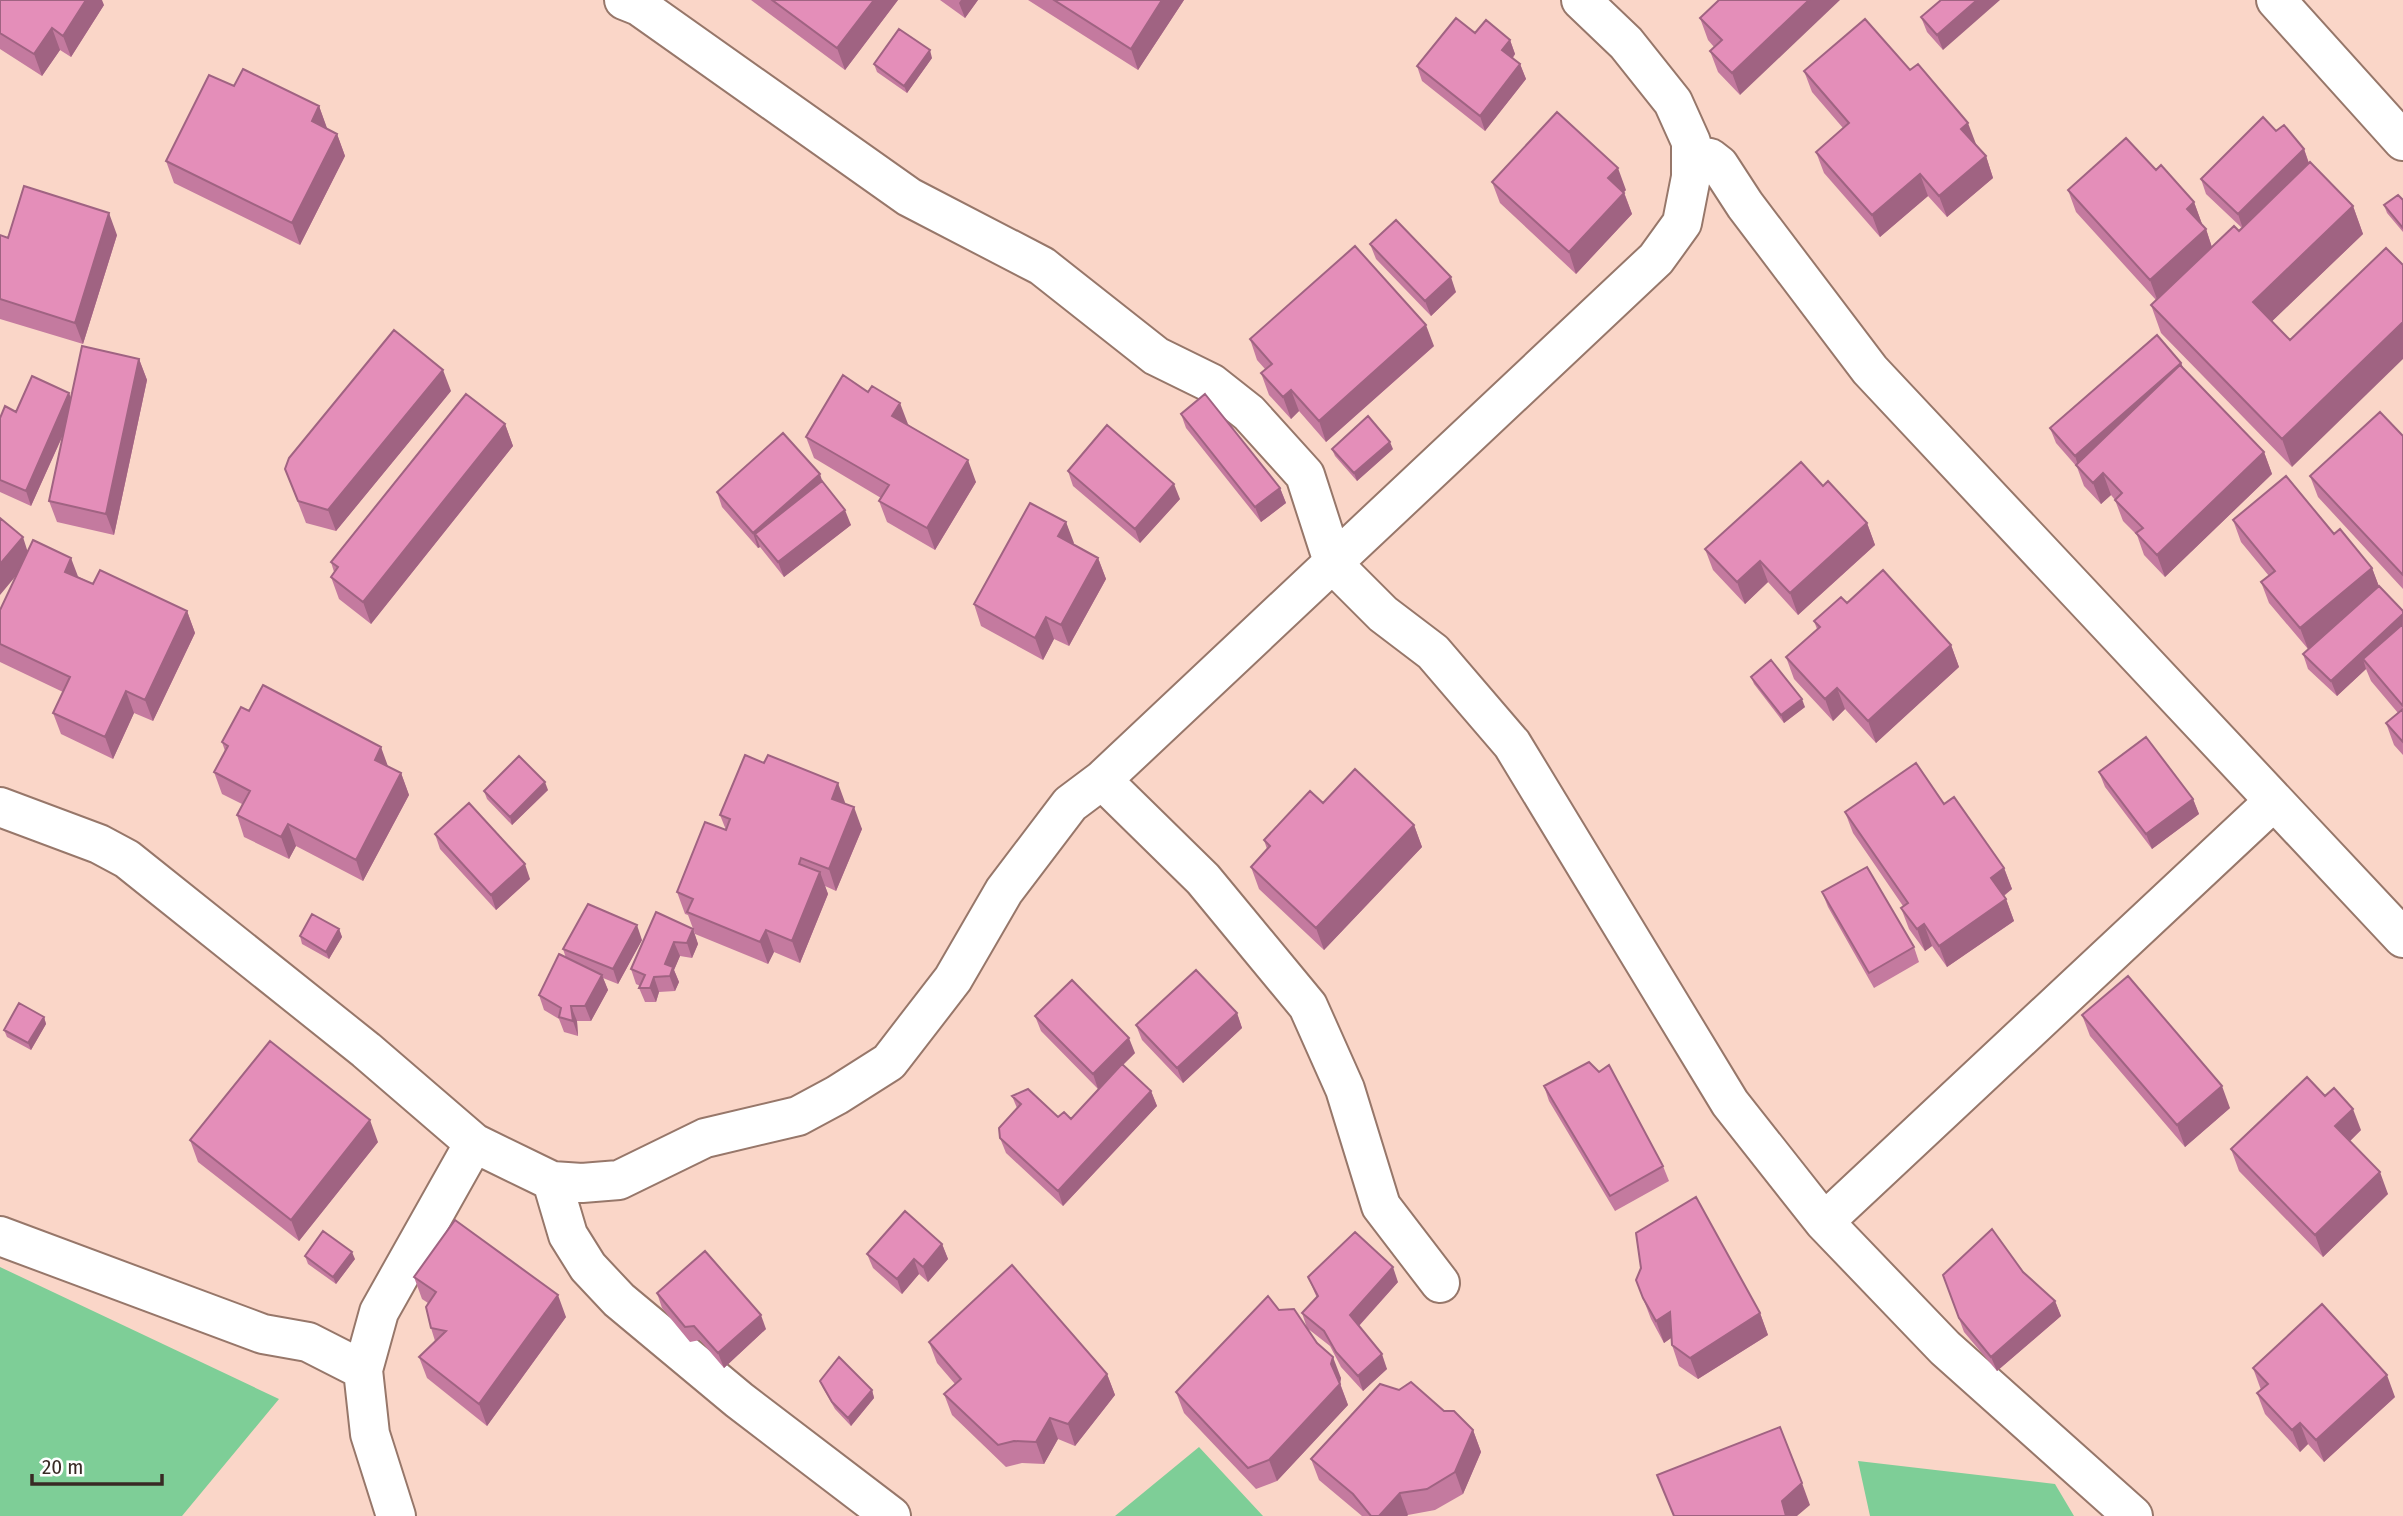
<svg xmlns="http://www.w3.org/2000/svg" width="2403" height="1516" viewBox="0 0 2403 1516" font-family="'Fira Sans Condensed',sans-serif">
<rect width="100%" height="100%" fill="#fad6c8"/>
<!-- green -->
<path fill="#7ece97" d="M0 1267 279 1399 182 1516H0Z
M1199 1447 1263 1516H1115Z
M1858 1461 2055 1484 2074 1516H1870Z"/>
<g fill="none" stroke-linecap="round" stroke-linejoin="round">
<!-- minor casing -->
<g stroke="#97776a" stroke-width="42">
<path id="minor" d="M624 0 639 6 909 197 1042 266 1156 356 1211 383 1249 413 1305 475 1334 565 1383 614 1433 652 1512 744 1730 1103 1824 1222 1945 1348 2133 1516
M2276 0 2403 141
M1691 155 1710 158 1719 165 1745 205 1870 370 2403 938
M1102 780 1203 879 1308 1006 1345 1089 1381 1206 1440 1283
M0 807 99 844 127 859 366 1050 474 1143 379 1312 363 1370
M474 1143 552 1181 582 1183 619 1180 705 1138 798 1116 837 1095 889 1062 953 979 1004 891 1070 804 1102 780 1656 259 1682 223 1691 177V142L1673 102 1626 43 1581 0
M552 1181 568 1235 588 1267 619 1300 739 1400 891 1516
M1824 1222 2274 801
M0 1236 263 1334 308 1342 363 1370 370 1434 396 1516"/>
</g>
<!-- minor -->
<use href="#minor" stroke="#fff" stroke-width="38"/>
</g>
<!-- wall -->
<path fill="#c47a9f" d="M0 0 104 5 71 57 60 50 42 76 0 49Z
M751 0H898L845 70Z
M940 0H978L965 18Z
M1028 0H1184L1138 70Z
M1719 0 1740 95 1718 72 1710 51 1714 47 1708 40 1700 18Z
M1941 0 1943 50 1927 32 1921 17Z
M1475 33 1510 40 1515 54 1513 58 1520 64 1526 79 1485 131 1422 81 1417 66Z
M932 58 907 93 877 72 874 64Z
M1804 71 1976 144 1986 156 1993 178 1947 217 1928 196 1880 237 1824 173 1816 152 1843 128 1812 92Z
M234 86 319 106 327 129 337 134 345 156 300 245 174 183 166 161Z
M2276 131 2304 149 2309 163 2353 206 2363 234 2272 321 2292 467 2161 333 2151 305 2156 300 2076 212 2068 190 2156 170 2194 202 2202 224 2201 225 2206 229 2212 247 2242 228 2206 194 2201 179Z
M1492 182 1626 190 1624 192 1632 214 1576 274 1500 203Z
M2403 200V232L2387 213 2384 205Z
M0 235 8 238 117 235 83 344 0 319Z
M1370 244 1456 292 1431 316 1376 259Z
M1250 339 1434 346 1326 442 1299 411 1291 419 1269 395 1261 373 1265 369 1257 360Z
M139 359 147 380 114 535 57 522 49 501 63 435 31 506 0 492V418L16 412 71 398Z
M2181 363 2184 370 2264 452 2272 474 2165 577 2144 555 2137 535 2123 521 2115 500 2111 495 2101 504 2084 486 2077 467 2056 443 2050 428Z
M451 391 336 531 306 523 285 469Z
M1181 414 1280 488 1286 503 1261 522 1186 428Z
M505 424 513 446 371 624 339 599 331 577 334 572 331 562Z
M908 424 976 482 935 550 887 522 879 501 881 498 814 458 806 437Z
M2403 436V589L2318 497 2310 476Z
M1332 449H1393L1357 481 1335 456Z
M1068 471 1180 499 1140 543 1073 486Z
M822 481 851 525 784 577 760 547 758 548 722 507 717 492Z
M1823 486 1867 523 1875 545 1798 615 1768 582 1745 604 1713 570 1705 549Z
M2233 520 2334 534 2372 568 2379 587 2403 611V755L2394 745 2386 723 2398 713 2371 681 2366 669 2337 696 2308 669 2303 654 2321 638 2308 649 2269 603 2261 582 2269 576 2241 542Z
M1066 522 1073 544 1098 558 1106 579 1069 646 1054 639 1043 660 981 626 974 604Z
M28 551 93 584 187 611 195 633 153 721 134 713 113 759 61 734 53 713 63 692 0 662V610Z
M1847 603 1951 645 1959 667 1876 743 1845 709 1833 721 1794 679 1786 657 1817 629 1814 621Z
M1751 677 1805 707 1784 723 1754 684Z
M249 711 388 767 401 773 409 795 363 881 296 846 289 859 244 837 237 815 242 804 222 794 214 772 225 751 222 742Z
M764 763 846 804 862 829 836 891 825 886 828 894 800 963 774 952 768 964 695 934 688 915 685 914 677 892 726 830 720 815Z
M2099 772 2193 799 2199 814 2152 849 2105 787Z
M548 790 512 825 487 799 484 791Z
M1323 803 1414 825 1422 847 1324 950 1259 889 1251 867 1267 849 1264 840Z
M1944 804 2004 868 2012 889 2004 896 2006 899 2014 921 1947 967 1932 946 1925 951 1909 929 1901 908 1903 906 1853 833 1845 812Z
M435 834 530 879 496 910 440 849Z
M1822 892 1914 947 1919 962 1874 988 1828 907Z
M339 929 342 937 329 959 302 944 300 936Z
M693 929 698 944 692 958 680 956 674 970 679 982 675 991 659 992 656 1002H645L639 988 640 986 636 984 631 969Z
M642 940 618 984 603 978 608 990 591 1021H577L578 1036 564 1032 559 1019 544 1010 539 995 566 958 563 949Z
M1237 1013 1242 1028 1183 1083 1142 1040 1136 1025Z
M2082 1015 2230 1108 2185 1147 2090 1036Z
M1035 1016 1135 1053 1123 1065 1151 1091 1157 1106 1063 1206 1006 1153 1000 1138 1017 1108 1012 1096 1058 1117 1071 1119 1098 1089 1041 1031Z
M44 1017 46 1024 31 1050 7 1037 4 1030Z
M1544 1086 1663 1166 1669 1181 1615 1211 1549 1101Z
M2361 1130 2350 1141 2388 1194 2323 1257 2239 1171 2231 1149Z
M190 1140 378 1142 299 1241 198 1162Z
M942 1244 948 1259 928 1282 919 1274 902 1294 873 1268 867 1254Z
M305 1256 355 1259 336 1284 308 1264Z
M2023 1272 2055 1301 2061 1316 1997 1371 1964 1332 1943 1275Z
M414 1277 566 1317 487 1426 427 1378 419 1357 435 1341 431 1328 428 1303 422 1299Z
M1308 1277 1398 1282 1359 1326 1387 1369 1363 1391 1341 1367 1330 1346 1307 1328 1302 1313 1317 1298Z
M1636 1280 1760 1313 1768 1335 1698 1379 1679 1366 1672 1345 1671 1338 1664 1343 1651 1319Z
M657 1293 766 1329 724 1368 700 1340 690 1342 662 1308Z
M1279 1310 1341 1378 1340 1383 1348 1405 1277 1481 1256 1489 1184 1413 1176 1392Z
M929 1342 1107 1374 1115 1395 1075 1446 1058 1439 1044 1464 1022 1463 1006 1467 952 1415 944 1394 955 1384 937 1363Z
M2253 1368 2395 1397 2324 1462 2308 1444 2300 1452 2265 1414 2257 1393 2261 1390Z
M820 1381 872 1390 874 1398 851 1426 835 1409 823 1388Z
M1444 1411 1473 1430 1481 1452 1463 1494 1435 1510 1408 1515 1407 1516H1362L1319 1480 1311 1459Z"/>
<!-- shaded-wall -->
<path fill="#a06382" d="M86 0H102L104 5 71 57 63 36Z
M874 0H898L845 70 837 48Z
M961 0H978L965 18 959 3Z
M1162 0H1184L1138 70 1131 49Z
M1809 0H1840L1740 95 1732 73Z
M1977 0H2000L1943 50 1937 35Z
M52 28 60 50 42 76 34 54Z
M1510 40 1515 54 1507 65 1502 50Z
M930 50 932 58 907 93 904 86Z
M1520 64 1526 79 1485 131 1480 116Z
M319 106 327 128 319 143 312 121Z
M1968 123 1976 144 1969 151 1961 129Z
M337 134 345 156 300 245 292 223Z
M2304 149 2309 164 2243 229 2238 214Z
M1986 156 1993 178 1947 217 1939 196Z
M1618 168 1626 190 1616 200 1608 178Z
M1920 174 1928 196 1880 237 1872 215Z
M1624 193 1632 214 1576 274 1569 252Z
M2194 202 2202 224 2195 231 2187 209Z
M2353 206 2363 234 2263 330 2253 302Z
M109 213 117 235 83 344 75 323Z
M2206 229 2213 251 2158 302 2150 280Z
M1451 277 1456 292 1431 316 1425 301Z
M2403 322V359L2292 467 2282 439Z
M1426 325 1434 346 1326 442 1319 421Z
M139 359 147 380 114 535 106 514Z
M2181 363 2187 378 2079 468 2075 456Z
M443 370 451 391 336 531 328 510Z
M1291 390 1299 411 1291 419 1283 397Z
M69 393 75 408 31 506 26 491Z
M900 403 908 424 900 438 892 416Z
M505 424 513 446 371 624 363 602Z
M1390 442 1393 449 1357 481 1354 473Z
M2264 452 2272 474 2165 577 2157 555Z
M968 460 976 482 935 550 927 528Z
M2103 473 2111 495 2101 504 2093 483Z
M820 474 825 489 755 534 760 547 758 548 753 533Z
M1174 484 1180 499 1140 543 1135 529Z
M1280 488 1286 503 1261 522 1255 507Z
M845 510 851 525 784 577 778 562Z
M1066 522 1074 543 1066 557 1058 536Z
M1867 523 1875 545 1798 615 1790 593Z
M23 537 30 559 0 595V564Z
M71 558 79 579 65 572Z
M1098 558 1106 579 1069 646 1061 625Z
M1760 561 1768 582 1745 604 1737 582Z
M2372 568 2380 589 2308 649 2300 628Z
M187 611 195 633 153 721 145 700Z
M2403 614V634L2363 659 2366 669 2337 696 2331 681Z
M1046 617 1054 639 1043 660 1035 638Z
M1951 645 1959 667 1876 743 1868 721Z
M1837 688 1845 709 1833 721 1825 699Z
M126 691 134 713 113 759 105 737Z
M1802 699 1805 707 1784 723 1781 715Z
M381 747 389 769 375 760Z
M401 773 409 795 363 881 356 860Z
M545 782 548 790 512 825 510 817Z
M838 783 846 805 832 799Z
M2193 799 2199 814 2152 849 2146 834Z
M854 807 862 829 836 891 829 869Z
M288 824 296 846 289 859 281 837Z
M1414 825 1422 847 1324 950 1316 928Z
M525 864 530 879 496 910 491 895Z
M2004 868 2012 889 1999 899 1991 878Z
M820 872 828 894 800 963 792 941Z
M2006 899 2014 921 1947 967 1939 946Z
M1924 924 1932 946 1925 951 1917 929Z
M637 925 642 940 618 984 613 969Z
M339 929 342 937 329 959 326 952Z
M693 929 698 944 692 958 687 943Z
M766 930 774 952 768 964 760 942Z
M674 942 680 956 674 970 679 982 675 991 665 964Z
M602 975 608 990 591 1021 585 1006Z
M654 977 659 992 656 1002 650 988Z
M571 1006 577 1021 578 1036 573 1021Z
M1237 1013 1242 1028 1183 1083 1177 1068Z
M44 1017 46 1024 31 1050 28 1043Z
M1129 1038 1135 1053 1098 1089 1093 1074Z
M2222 1086 2230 1108 2185 1147 2177 1125Z
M1151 1091 1157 1106 1063 1206 1058 1191Z
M2353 1109 2361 1130 2343 1148 2335 1126Z
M370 1120 378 1142 299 1241 291 1220Z
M2380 1172 2388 1194 2323 1257 2315 1235Z
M942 1244 948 1259 928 1282 923 1267Z
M352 1252 355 1259 336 1284 333 1277Z
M914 1259 919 1274 902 1294 897 1279Z
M1393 1267 1398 1282 1355 1330 1350 1315Z
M558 1295 566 1317 487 1426 479 1404Z
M2055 1301 2061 1316 1997 1371 1991 1357Z
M1670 1312 1678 1333 1664 1343 1656 1321Z
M1760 1313 1768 1335 1698 1379 1690 1358Z
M761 1315 766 1329 724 1368 718 1353Z
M1382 1354 1387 1369 1363 1391 1358 1376Z
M1333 1357 1341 1378 1340 1384 1348 1405 1277 1481 1269 1460 1331 1364Z
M1107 1374 1115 1395 1075 1446 1068 1424Z
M2387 1375 2395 1397 2324 1462 2316 1440Z
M872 1390 874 1398 851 1426 848 1418Z
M1050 1418 1058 1439 1044 1464 1036 1442Z
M2300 1423 2308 1444 2300 1452 2292 1430Z
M1473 1430 1481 1452 1463 1494 1455 1472Z
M1802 1483 1810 1505 1797 1516H1786L1782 1501Z
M1400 1493 1408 1515 1407 1516H1379Z"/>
<!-- building -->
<path fill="#e48eb9" stroke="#a06382" stroke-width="2" d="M0 0H86L63 36 52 28 34 54 0 33Z
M772 0H874L837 48Z
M1054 0H1162L1131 49Z
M1719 0H1809L1732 73 1710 51 1722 40 1700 18Z
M1941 0H1977L1937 35 1921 17Z
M1456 18 1475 33 1486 20 1510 40 1502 50 1520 64 1480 116 1417 66Z
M1865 19 1910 70 1918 64 1968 123 1961 129 1986 156 1939 196 1920 174 1872 215 1816 152 1849 123 1804 71Z
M899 29 930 50 904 86 874 64Z
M243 69 319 106 312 121 337 134 292 223 166 161 209 75 234 86Z
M1557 112 1618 168 1608 178 1624 193 1569 252 1492 182Z
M2263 117 2276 131 2284 125 2304 149 2238 214 2201 179Z
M2126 138 2156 170 2161 165 2194 202 2187 209 2206 229 2150 280 2068 190Z
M2310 162 2353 206 2253 302 2290 340 2386 248 2403 265V322L2282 439 2151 305 2234 226 2239 231Z
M24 186 109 213 75 323 0 299V235L8 238Z
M2398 195 2403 200V228L2384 205Z
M1396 220 1451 277 1425 301 1370 244Z
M1355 246 1426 325 1319 421 1291 390 1283 397 1261 373 1272 364 1250 339Z
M394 330 443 370 328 510 298 501 285 469 289 458Z
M2157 335 2181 363 2075 456 2050 428Z
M82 346 139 359 106 514 49 501Z
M2180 365 2264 452 2157 555 2136 533 2143 528 2115 500 2122 493 2103 473 2093 483 2076 465Z
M843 375 868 392 872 386 900 403 892 416 968 460 927 528 879 501 889 485 806 437Z
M32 376 69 393 26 491 0 480V418L5 406 16 412Z
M466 394 505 424 363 602 331 577 338 567 331 562Z
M1205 394 1280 488 1255 507 1181 414Z
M2380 412 2403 436V575L2310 476Z
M1368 416 1390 442 1354 473 1332 449Z
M1107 425 1174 484 1135 529 1068 471Z
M783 433 820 474 753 533 717 492Z
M1801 462 1823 486 1828 481 1867 523 1790 593 1760 561 1737 582 1705 549Z
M2286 476 2334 534 2340 529 2372 568 2300 628 2261 582 2275 571 2233 520Z
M822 481 845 510 778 562 755 534Z
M1030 503 1066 522 1058 536 1098 558 1061 625 1046 617 1035 638 974 604Z
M0 518 23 537 0 564Z
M33 540 71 558 65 572 93 584 100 570 187 611 145 700 126 691 105 737 53 713 70 677 0 644V610Z
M1883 570 1951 645 1868 721 1837 688 1825 699 1786 657 1820 627 1814 621 1841 597 1847 603Z
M2379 586 2403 611V614L2331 681 2303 654Z
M2403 624V706L2363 659Z
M1771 660 1802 699 1781 715 1751 677Z
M263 685 381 747 375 760 401 773 356 860 288 824 281 837 237 815 250 791 214 772 228 746 222 742 241 707 249 711Z
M2403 709V742L2386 723Z
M2146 737 2193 799 2146 834 2099 772Z
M745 755 764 763 768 755 838 783 832 799 854 807 829 869 801 858 799 864 820 872 792 941 766 930 760 942 687 912 693 899 677 892 705 822 726 830 730 819 720 815Z
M519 756 545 782 510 817 484 791Z
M1916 763 1944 804 1954 797 2004 868 1991 878 2006 899 1939 946 1924 924 1917 929 1901 908 1908 903 1845 812Z
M1355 769 1414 825 1316 928 1251 867 1270 846 1264 840 1310 791 1323 803Z
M469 803 525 864 491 895 435 834Z
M1867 867 1914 947 1869 973 1822 892Z
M588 904 637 925 613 969 563 949Z
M656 912 693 929 687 943 674 942 665 964 673 967 670 976 654 977 650 988H639L645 975 631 969Z
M312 914 339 929 326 952 300 936Z
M559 954 602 975 585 1006H571L573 1021 559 1017 561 1008 539 995Z
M1196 970 1237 1013 1177 1068 1136 1025Z
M2128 976 2222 1086 2177 1125 2082 1015Z
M1072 980 1129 1038 1093 1074 1035 1016Z
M19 1003 44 1017 28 1043 4 1030Z
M270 1041 370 1120 291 1220 190 1140Z
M1589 1062 1599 1072 1609 1065 1663 1166 1610 1196 1544 1086Z
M1122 1064 1151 1091 1058 1191 1000 1138 999 1128 1021 1104 1012 1096 1028 1089 1058 1117 1064 1112 1071 1119Z
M2307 1077 2325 1096 2334 1088 2353 1109 2335 1126 2380 1172 2315 1235 2231 1149Z
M1696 1197 1760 1313 1690 1358 1672 1345 1670 1312 1656 1321 1643 1298 1636 1280 1641 1268 1636 1233Z
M905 1211 942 1244 923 1267 914 1259 897 1279 867 1254Z
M455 1220 558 1295 479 1404 419 1357 446 1331 431 1328 426 1307 436 1292 414 1277Z
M1992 1229 2023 1272 2055 1301 1991 1357 1959 1318 1943 1275Z
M323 1231 352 1252 333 1277 305 1256Z
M1355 1232 1393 1267 1350 1315 1382 1354 1358 1376 1336 1352 1324 1331 1302 1313 1318 1296 1308 1277Z
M705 1251 761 1315 718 1353 694 1326 685 1327 657 1293Z
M1012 1265 1107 1374 1068 1424 1050 1418 1036 1442 1014 1441 998 1445 944 1394 961 1379 929 1342Z
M1268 1296 1279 1310 1294 1309 1317 1343 1333 1357 1331 1364 1340 1384 1269 1460 1248 1468 1176 1392Z
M2322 1304 2387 1375 2316 1440 2300 1423 2292 1430 2257 1393 2268 1384 2253 1368Z
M839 1357 872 1390 848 1418 832 1402 820 1381Z
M1411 1382 1444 1411H1454L1473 1430 1455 1472 1427 1489 1400 1493 1379 1516H1371L1353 1494 1311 1459 1380 1384 1399 1390Z
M1780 1427 1802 1483 1782 1501 1786 1516H1674L1657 1475Z"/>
<!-- scale -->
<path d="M32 1474v10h130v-10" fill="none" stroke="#382a25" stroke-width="3.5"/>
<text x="42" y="1474" font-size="21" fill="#382a25" stroke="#ffffff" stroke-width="5" paint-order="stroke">20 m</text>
</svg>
